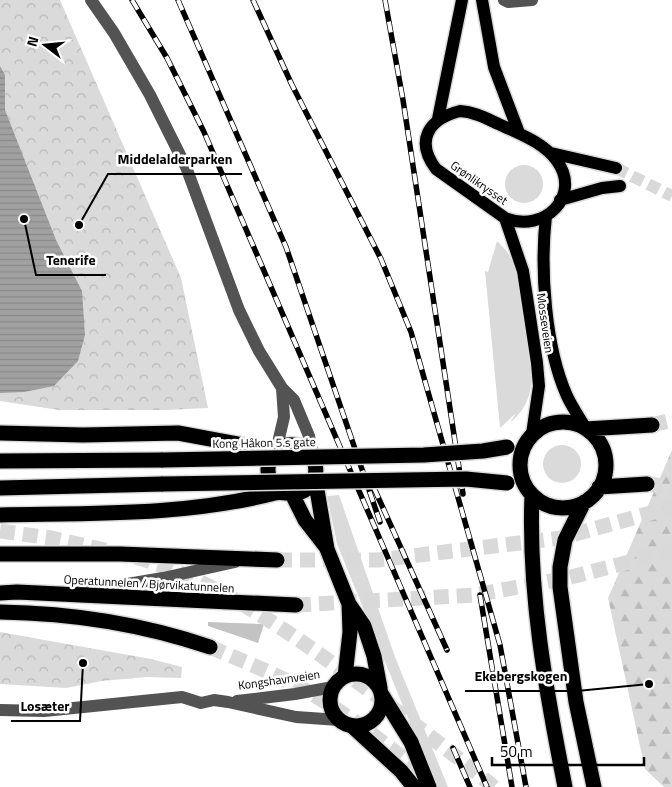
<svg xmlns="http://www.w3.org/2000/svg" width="672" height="787" viewBox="0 0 672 787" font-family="'Titillium Web',sans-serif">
<defs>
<pattern id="forest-firs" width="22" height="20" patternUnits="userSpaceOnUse" patternTransform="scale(1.25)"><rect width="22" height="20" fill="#dadada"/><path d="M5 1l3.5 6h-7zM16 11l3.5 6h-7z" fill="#b9b9b9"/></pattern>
<pattern id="park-crowns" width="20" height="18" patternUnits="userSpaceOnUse" patternTransform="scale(1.25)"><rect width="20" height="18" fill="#dadada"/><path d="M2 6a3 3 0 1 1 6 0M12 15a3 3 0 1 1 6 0" fill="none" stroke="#b9b9b9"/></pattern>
<pattern id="water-rules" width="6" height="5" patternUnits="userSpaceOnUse" patternTransform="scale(1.25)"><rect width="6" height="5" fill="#a1a1a1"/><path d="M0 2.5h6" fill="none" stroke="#898989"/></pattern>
</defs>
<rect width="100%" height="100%" fill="#fff"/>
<!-- green -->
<path fill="#dadada" d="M505 184a19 19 0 1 1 38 0a19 19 0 1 1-38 0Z
M497 241C504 248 511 255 515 265 522 288 537 374 529 395 526 406 519 415 510 423L516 413 500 428 485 271 488 272Z
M543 464a19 19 0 1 1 38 0a19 19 0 1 1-38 0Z
M339 495 395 657 448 787H436L337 544 327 496Z"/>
<!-- forest -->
<path fill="url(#forest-firs)" d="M672 450V787H664L645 769 608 598Z"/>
<!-- park -->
<path fill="url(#park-crowns)" d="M0 0H60L181 278 208 408 165 410H59L0 401Z
M0 632 151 659 182 667 181 678 147 677 102 681 66 688 0 684Z"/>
<!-- water -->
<path fill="url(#water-rules)" d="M0 42V66L5 75V110L56 240 82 291 85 335 78 361 54 386 24 392 0 393Z"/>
<!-- building -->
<path fill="#c3c3c3" d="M208 622 264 624 258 643 208 626Z"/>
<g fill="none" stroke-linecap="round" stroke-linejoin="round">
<!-- major-tunnel -->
<path stroke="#d9d9d9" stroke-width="12" stroke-dasharray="12 6" stroke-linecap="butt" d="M616 168 672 196"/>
<!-- highway-tunnel -->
<path stroke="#d9d9d9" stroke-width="15" stroke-dasharray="15 8" stroke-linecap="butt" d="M652 425 672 420
M647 484 672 487
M0 531 51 538 109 551
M136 557C219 582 290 632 359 683 405 717 450 751 494 787
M277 560H378L561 538 672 507
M296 605 475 595 567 578 672 551
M210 647C245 662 281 676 314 695 359 722 399 755 440 787"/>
<!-- major casing -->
<g stroke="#dbdbdb" stroke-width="15">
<path id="major" d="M482 0 494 67 519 133
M460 111C476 112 489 120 503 126 522 135 544 143 557 161 582 195 545 234 505 218L436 169C415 141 428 119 460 111Z
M438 119 462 0
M551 153 616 168
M560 200 602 188 620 186
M546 216C540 268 545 347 567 396 572 407 580 418 586 429
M505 218 523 271 537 363 539 386 532 434"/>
</g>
<!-- highway casing -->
<g stroke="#dbdbdb" stroke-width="18">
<path id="highway" d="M520 465a43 43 0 1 1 86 0a43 43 0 1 1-86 0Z
M586 429 652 425
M0 433 83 435 178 433 276 451
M0 461 163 460
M315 478 327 549 349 604 364 626 374 656 380 688
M599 487 647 484
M0 488 163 484
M292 494 305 520 326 547
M532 495C528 593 546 691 565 787
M584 502 565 540 560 567V587L576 702 594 787
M0 515C93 513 185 516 275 493 284 491 292 496 301 492 312 488 318 476 315 464 314 457 309 451 302 447 273 435 254 474 281 492
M0 554H120L277 560
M0 593 17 592 296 605
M0 612C72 613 142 624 210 647
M330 700a26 26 0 1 1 52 0a26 26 0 1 1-52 0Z
M345 676 350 632 349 604
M382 695 411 742 429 787
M352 726 401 771 414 787"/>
</g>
<!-- minor -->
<path stroke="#535353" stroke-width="12" d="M91 0 114 33 150 95 186 167 239 310 259 351 282 388 294 400 309 436 314 459
M504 0 508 2 532 0
M276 451 284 417 282 388
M80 592 163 578 235 562
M237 701 295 694 333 687
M0 710 44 711 182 697 201 703 214 700 228 702 296 717 339 720"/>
<!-- major -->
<use href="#major" stroke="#000" stroke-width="12"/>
<!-- highway -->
<use href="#highway" stroke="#000" stroke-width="15"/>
<!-- rail casing -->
<g stroke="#000" stroke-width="5.5">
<path id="rail" d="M132 0 167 58 204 132 487 787
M178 0 286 247 380 522
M253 0 292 85 381 259 411 332 500 645 526 787
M385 0 403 100 463 494
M374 488 447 650
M480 595 512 787
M453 748 470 787"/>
</g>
<!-- rail -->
<use href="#rail" stroke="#fff" stroke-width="4" stroke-dasharray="11" stroke-linecap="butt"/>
<!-- highway-bridge casing -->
<g stroke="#dbdbdb" stroke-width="18" stroke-linecap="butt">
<path id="highway-bridge" d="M163 460 424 455 483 451 507 447
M163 484 466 479 507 483"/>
</g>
<!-- highway-bridge -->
<use href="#highway-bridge" stroke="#000" stroke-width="15"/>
</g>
<g text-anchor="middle" stroke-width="5" stroke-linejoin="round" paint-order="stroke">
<!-- street labels -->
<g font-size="12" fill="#000" stroke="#fff">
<text transform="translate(479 183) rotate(35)" y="4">Grønlikrysset</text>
<text transform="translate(545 323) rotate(82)" y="4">Mosseveien</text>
<text transform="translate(264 443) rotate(-1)" y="4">Kong Håkon 5.s gate</text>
<text transform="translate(149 584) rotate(3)" y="4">Operatunnelen / Bjørvikatunnelen</text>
<text transform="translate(279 680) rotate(-8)" y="4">Kongshavnveien</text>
</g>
</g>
<!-- callouts -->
<path fill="none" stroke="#000" stroke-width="2" d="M79 225L108 174H242M24 219L36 275H106M649 684L577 691H465M83 663L80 721H11"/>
<g fill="#000" stroke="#fff" stroke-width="2">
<circle cx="79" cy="225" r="5"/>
<circle cx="24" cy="219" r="5"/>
<circle cx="649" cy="684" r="5"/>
<circle cx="83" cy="663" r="5"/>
</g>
<g font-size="14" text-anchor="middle" font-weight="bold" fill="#000" stroke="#fff" stroke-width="5" stroke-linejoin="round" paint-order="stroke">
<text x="175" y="164">Middelalderparken</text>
<text x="71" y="265">Tenerife</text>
<text x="521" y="681">Ekebergskogen</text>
<text x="45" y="711">Losæter</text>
</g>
<!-- north arrow -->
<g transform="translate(45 45) rotate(286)" stroke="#ffffff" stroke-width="4" paint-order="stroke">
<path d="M0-4L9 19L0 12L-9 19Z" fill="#000000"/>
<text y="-8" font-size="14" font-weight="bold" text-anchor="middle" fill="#000000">N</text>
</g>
<!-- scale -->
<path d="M492 757v8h152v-8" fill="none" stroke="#000000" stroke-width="2.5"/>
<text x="500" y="757" font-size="15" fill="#000000" stroke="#ffffff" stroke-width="4" paint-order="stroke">50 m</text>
</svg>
